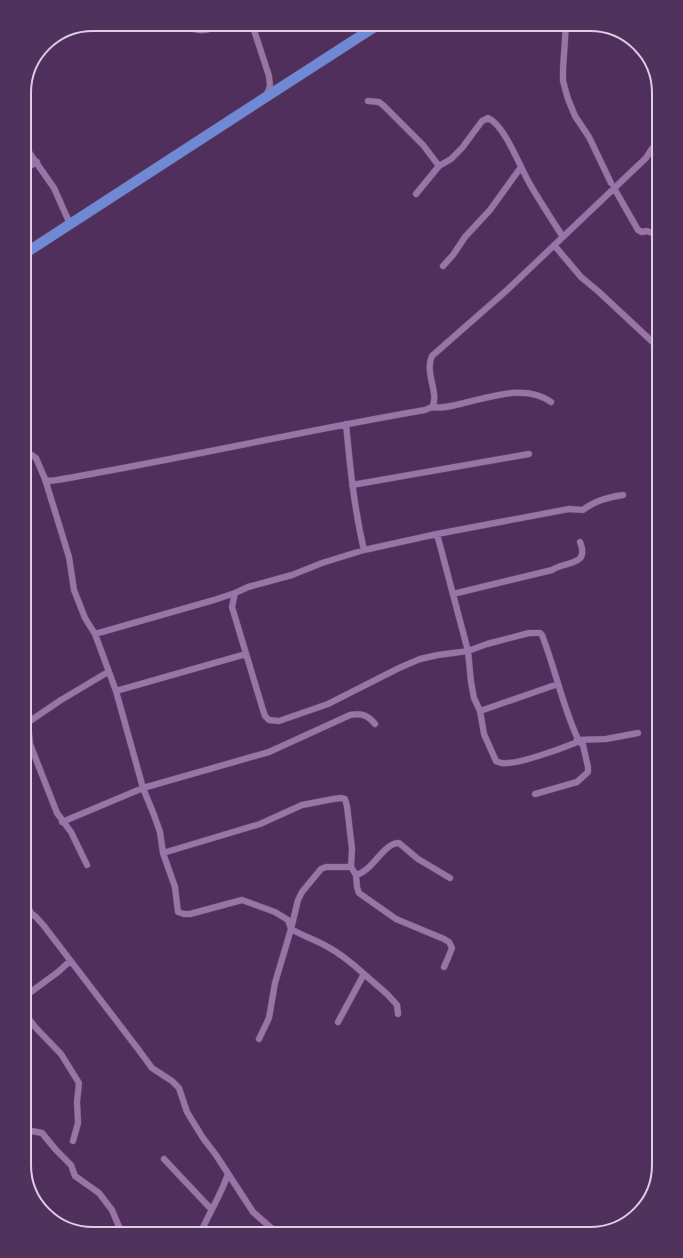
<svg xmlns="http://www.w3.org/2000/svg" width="683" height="1258" viewBox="0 0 683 1258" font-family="'Exo 2',sans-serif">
<rect width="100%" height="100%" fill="#502f5c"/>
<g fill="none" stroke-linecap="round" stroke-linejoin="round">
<!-- minor casing -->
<g stroke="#684c72" stroke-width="7">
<path id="minor" d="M566 24 563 69V81L568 99 575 116 589 137 611 183
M253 27 269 76 270 86 266 97
M190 28C198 31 205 31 213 28
M637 50 651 64
M368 101 379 102 384 106 423 145 439 166
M24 145 54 188 70 224
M24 169 37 162
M614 188 638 230 642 232 647 231 652 233
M416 194 439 166 451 159 462 148 482 121 488 118C505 125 521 170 531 186 541 203 552 220 563 237
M554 245 581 277 599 292 659 348
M443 266 453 255 465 237 490 210 521 167
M432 407C442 409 451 406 460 404 488 398 525 383 551 402
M346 424C350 466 354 508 364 550
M24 450 36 458 45 479 49 481 57 480C180 459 302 431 425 410L432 407C440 394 424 373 432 356L506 291 646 158C650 152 652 146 659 143
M45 479 69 557 74 590 85 618 95 634 116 691 143 788 154 815 160 832 163 853 175 887 178 912 184 914H190L242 900 275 912 288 920 291 929C303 936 316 940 328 947 341 954 353 964 364 974L338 1022
M352 485 529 454
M437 534 468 651 471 682 474 698 480 711 484 734 496 761C498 762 500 763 502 763 517 765 560 749 575 743L577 740 606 739 638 733
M235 593 232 607 263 710 265 716 269 720 279 721 328 704 399 668 420 659 438 655 468 651 487 644 529 633H540L542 635C555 668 562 704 577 737V740L583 745 588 767V772L577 782 535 794
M453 594 552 570C566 561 590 566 580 542
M95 634 214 600 235 593 248 587 292 575 322 563 364 550 437 534 569 509 583 510C594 501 609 497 623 495
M116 691 246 654
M480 711 558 684
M24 714 28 724 30 744 57 813 71 832 87 865
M24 725 61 700 108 672
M62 822 143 788 269 752 350 715C361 713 368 715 375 724
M163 853 260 824 302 805 333 799 341 798 345 799 347 806 352 849 351 867 356 875 357 887 359 893 396 919 444 939 449 942 452 948 448 958 444 967
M356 875C373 871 383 843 399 843L418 859 450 878
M24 908 36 917 44 926 138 1049 152 1068 172 1081 179 1088 187 1112 203 1138 216 1155 253 1212 278 1234
M24 918 30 911
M364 974 387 994 397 1005 398 1014
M24 997 58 972 70 961
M24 1013 36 1028 61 1054 79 1083 77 1102 78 1123 73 1141
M259 1039 269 1018 275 983 291 929 298 900 302 892 321 869 326 867H351
M24 1135 32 1131 42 1133 56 1150 71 1165 75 1176 99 1193 112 1210 122 1234
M164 1159 211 1209
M200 1234C209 1213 221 1195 228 1174"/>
</g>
<!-- primary casing -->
<g stroke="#684c72" stroke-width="11">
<path id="primary" d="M24 254 266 97 376 26"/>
</g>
<!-- minor -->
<use href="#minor" stroke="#9975a7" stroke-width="6"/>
<!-- primary -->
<use href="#primary" stroke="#7089d4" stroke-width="10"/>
</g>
<!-- crop -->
<path d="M0 0H683V1258H0ZM93 31H590A62 62 0 0 1 652 93V1165A62 62 0 0 1 590 1227H93A62 62 0 0 1 31 1165V93A62 62 0 0 1 93 31Z" fill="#51325d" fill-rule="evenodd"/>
<path fill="none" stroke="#dfcce6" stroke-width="2" d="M93 31H590A62 62 0 0 1 652 93V1165A62 62 0 0 1 590 1227H93A62 62 0 0 1 31 1165V93A62 62 0 0 1 93 31Z"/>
</svg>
